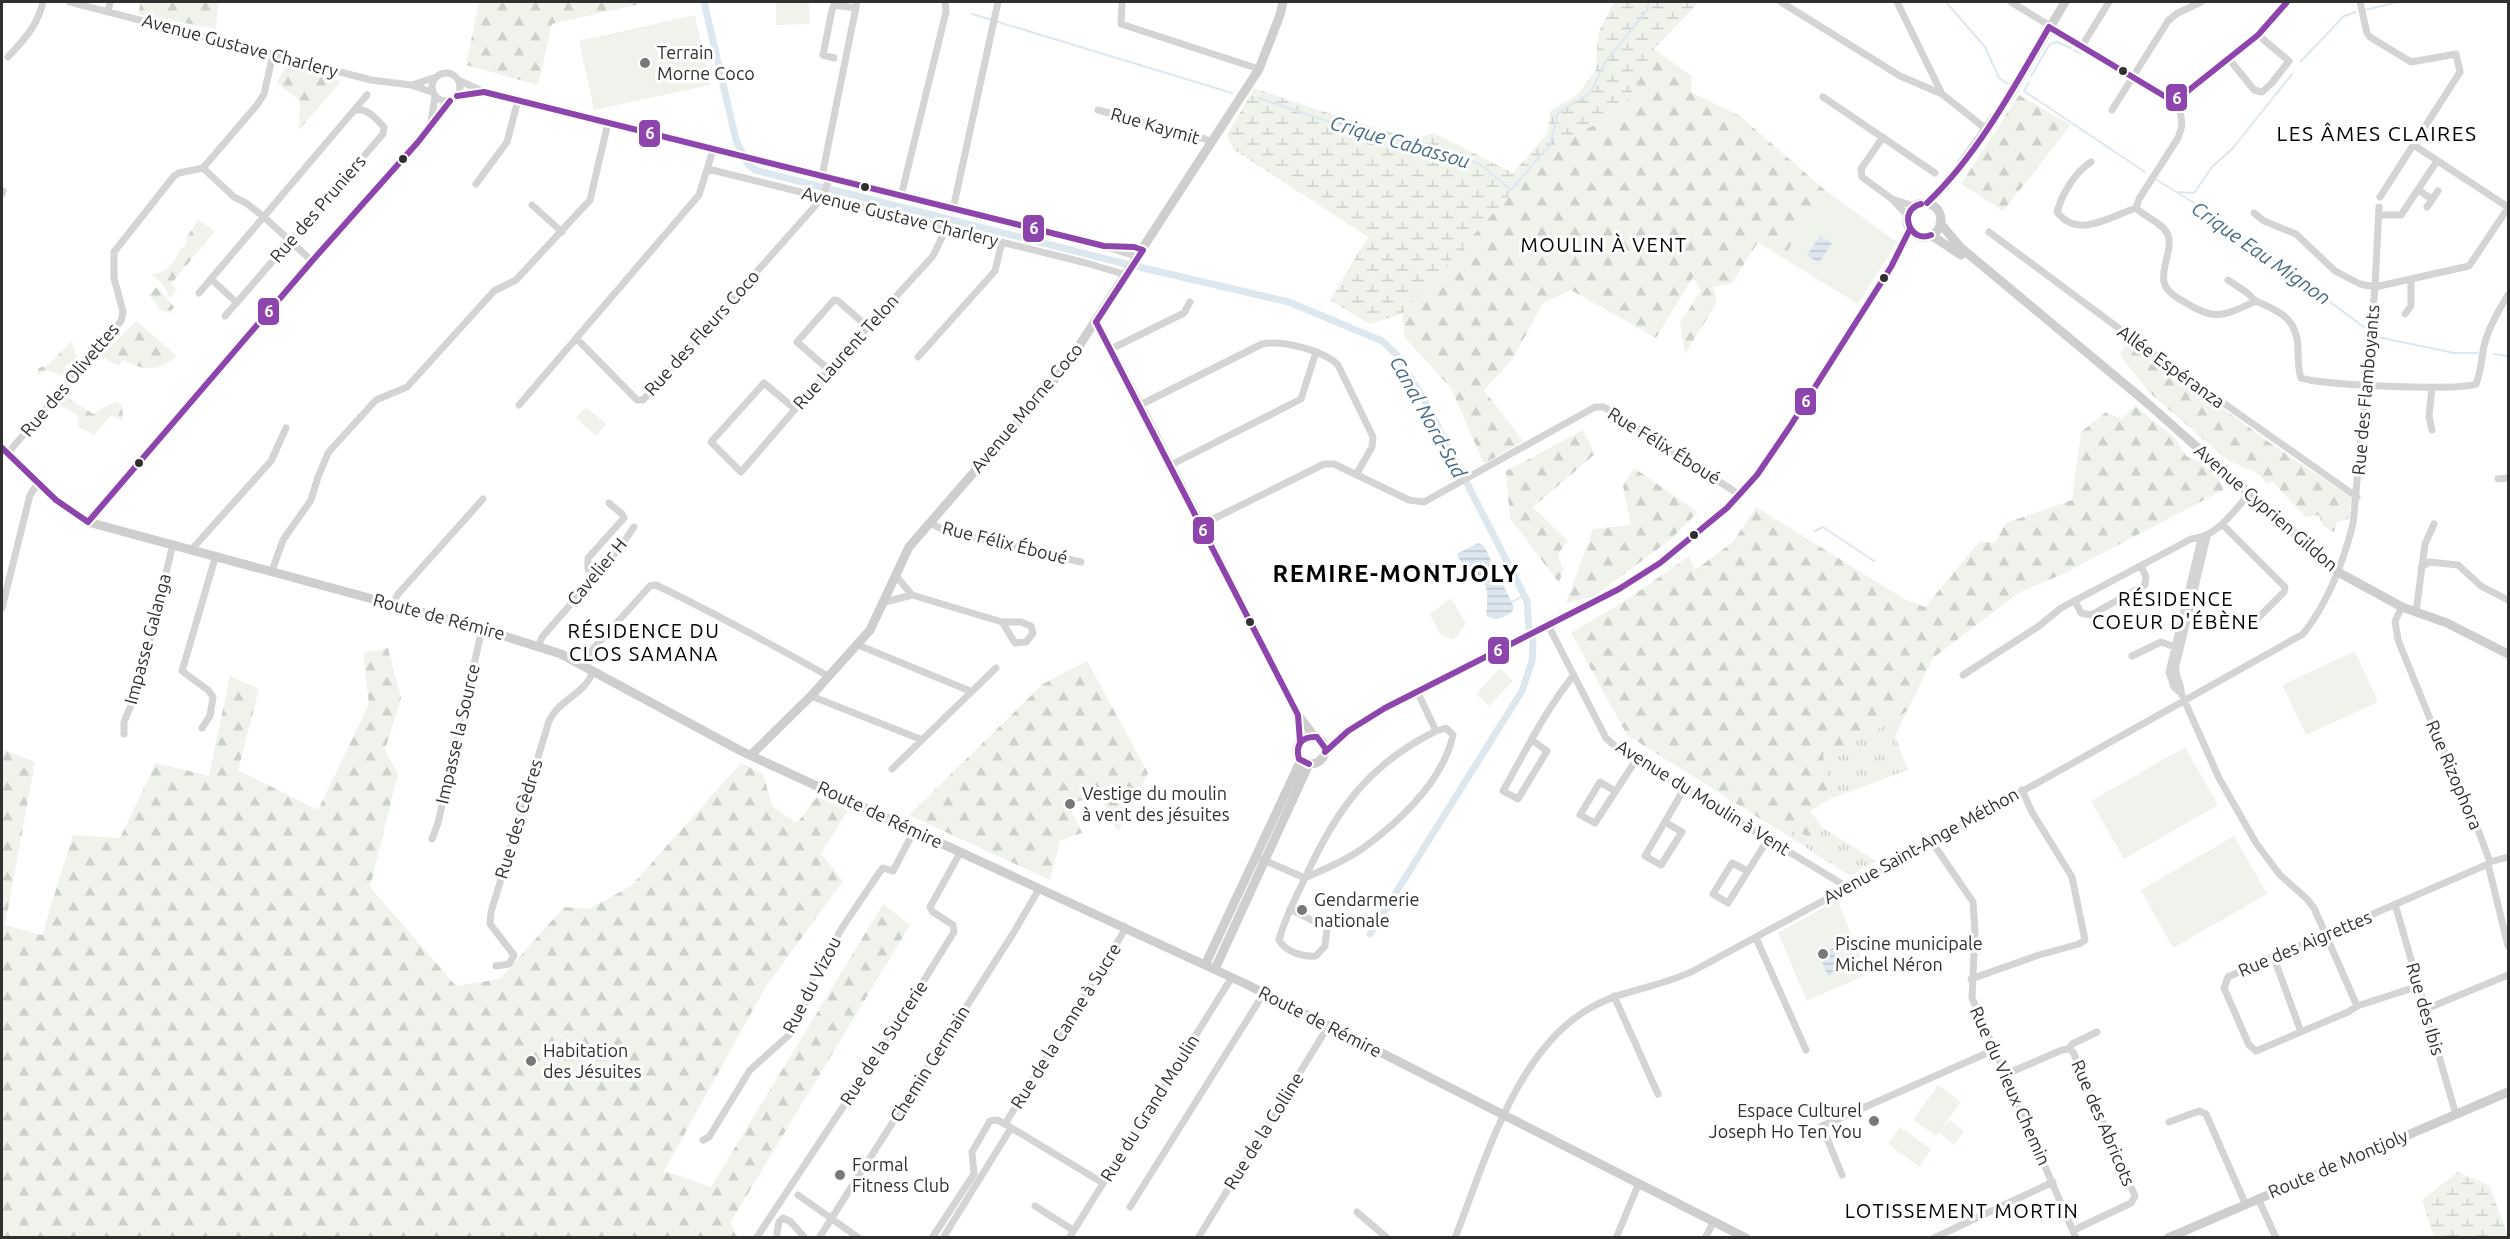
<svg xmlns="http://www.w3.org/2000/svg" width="2510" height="1239" viewBox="0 0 2510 1239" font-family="Ubuntu,sans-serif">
<defs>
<pattern id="grass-tufts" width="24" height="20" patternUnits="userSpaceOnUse" patternTransform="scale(1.5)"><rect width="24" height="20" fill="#eff3ec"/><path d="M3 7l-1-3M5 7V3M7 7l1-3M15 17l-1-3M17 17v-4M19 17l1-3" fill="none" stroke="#cdd1cb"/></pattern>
<pattern id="forest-firs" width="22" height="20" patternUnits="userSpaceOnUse" patternTransform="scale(1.5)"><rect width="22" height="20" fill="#eff3ec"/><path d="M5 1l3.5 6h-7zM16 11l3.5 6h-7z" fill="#cdd1cb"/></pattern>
<pattern id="wetland-marsh" width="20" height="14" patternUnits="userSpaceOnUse" patternTransform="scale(1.5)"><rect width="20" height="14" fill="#eff3ec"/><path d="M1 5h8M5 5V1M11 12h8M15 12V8" fill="none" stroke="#cdd1cb"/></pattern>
<pattern id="water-rules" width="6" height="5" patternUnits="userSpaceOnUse" patternTransform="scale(1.5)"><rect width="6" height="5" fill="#dde7f0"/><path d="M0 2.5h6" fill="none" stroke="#bec6ce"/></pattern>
</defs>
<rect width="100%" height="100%" fill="#fff"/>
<!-- grass -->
<path fill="url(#grass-tufts)" d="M1907 711 1895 736 1908 770 1830 799 1823 754 1868 735Z
M1823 828 1876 861 1850 876 1788 836 1797 829 1815 844Z"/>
<!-- forest -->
<path fill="url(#forest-firs)" d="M141 2H218L216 29 138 14Z
M479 2H649L552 24 538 85 466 65Z
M1654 49 1692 76 1691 92 1740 116 1826 191 1783 258 1758 242 1732 283 1713 287 1717 302 1685 354 1680 323 1701 291 1693 277 1656 338 1571 290 1543 303 1512 360 1484 390 1523 441 1484 464 1451 388 1405 338 1402 314 1557 142 1621 113Z
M285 67 341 81 299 130 300 101 277 83Z
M2019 95 2071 125 2003 211 1961 184Z
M198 220 215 231 171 284 177 290 170 298 162 283 151 275C168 271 173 265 180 249L186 246 187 237Z
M157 287 174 307 170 313 161 310 149 295Z
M136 321 177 356C159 371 145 372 124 360L118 366 101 356Z
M2128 338 2270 443 2352 498 2348 519 2337 522 2334 532 2323 526 2319 515 2305 517 2273 482 2267 483 2257 473 2227 460 2149 392 2120 355Z
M72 341 78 362 72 370 66 363 63 376 46 370 40 375 36 373 39 368 48 365Z
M63 395 93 414 115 401 122 405 123 421 111 415 94 435 79 427 77 415 57 403Z
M2135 406 2174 437 2186 456 2200 462 2213 473 2225 489 2063 574 2020 592 1933 658 1907 711 1868 735 1823 754 1830 799 1810 811 1823 828 1815 844 1797 829 1788 836 1627 735 1571 633 1628 599 1689 556 1695 570 1733 542 1756 507 1906 600 1925 607 1980 541 1995 543 2006 523 2072 500 2081 432 2106 412 2122 419Z
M1583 430 1595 454 1533 507 1568 541 1558 554 1563 570 1559 583 1510 518 1506 471Z
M1634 468 1698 512 1670 540 1593 597 1566 603 1593 529 1631 525 1623 486Z
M388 648 401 698 385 750 398 774 370 887 456 986 500 979 564 907 589 909 631 886 741 763 763 774 772 806 797 823 817 797 848 810 821 854 843 881 765 988 664 1171 711 1187 883 904 910 925 730 1223 738 1237 2 1238V759L5 750 35 762 5 925 42 935 73 835 120 838 156 763 209 776 230 676 259 689 238 770 318 810 369 704 363 653Z
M1087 661 1148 773 1118 832 1100 797 1068 803 1082 833 1060 840 1050 880 909 815 1043 684Z"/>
<!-- wetland -->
<path fill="url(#wetland-marsh)" d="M1614 2H1699L1654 49 1621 113 1557 142 1402 314 1369 324 1330 300 1368 237 1233 149 1227 135 1254 88 1309 107 1412 139 1434 133 1513 173 1548 133 1550 111 1577 95 1596 70 1598 33Z
M2458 1172 2490 1186 2508 1237H2434L2422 1200Z"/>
<!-- green -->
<path fill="#eff3ec" d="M776 2H809L810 24 776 25Z
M695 15 710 85 594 110 579 41Z
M1826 191 1897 242 1858 304 1783 258Z
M586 407 606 424 596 436 576 418Z
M1451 598 1466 624 1454 640 1440 634 1430 614Z
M2355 651 2378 702 2306 735 2282 685Z
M1500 668 1513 681 1489 706 1476 694Z
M2185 747 2218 805 2124 859 2091 801Z
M2234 836 2267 894 2173 948 2141 890Z
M1837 900 1868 974 1807 1001 1778 933Z
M1938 1085 1961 1102 1940 1131 1950 1120 1964 1131 1954 1145 1939 1133 1936 1136 1913 1120Z
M1900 1127 1931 1149 1919 1167 1888 1144Z"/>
<!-- water -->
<path fill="url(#water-rules)" d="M1820 236 1832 243 1819 263 1807 255Z
M1478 543 1484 546 1513 605 1514 609C1506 618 1498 621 1486 616 1487 605 1490 587 1481 578 1469 566 1465 573 1457 554Z
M1833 948 1842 970 1828 976 1819 954Z"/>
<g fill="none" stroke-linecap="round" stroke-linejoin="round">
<!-- stream -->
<path stroke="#dde7f0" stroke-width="2" d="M1946 2 1985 47 1999 78 2008 84
M2365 10 2398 2
M972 14 1232 93
M2074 50 2081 54
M2301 61 2344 16 2356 12
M2031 76 2050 44 2057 42 2071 48
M2029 82 2024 91 2145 172
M1259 98 1324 120 1393 139 1439 149 1481 165 1511 190 1550 145 1558 113 1590 93 1606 61 1647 10 1649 2
M2157 180 2199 206 2364 327
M2178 192 2194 193 2212 167 2233 148 2292 74
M2378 337 2454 353H2477
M2494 354 2508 356
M1815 531 1823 527 1874 561
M1512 602 1524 595
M1339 1037 1361 1050"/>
<!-- canal -->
<path stroke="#dde7f0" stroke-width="7" d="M704 2 736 140 747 163 755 170 1126 264
M1139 267 1289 302 1382 341 1396 354 1427 405 1527 601 1529 628
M1370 934 1522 691 1532 661 1533 640"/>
<!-- street -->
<path stroke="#d4d4d4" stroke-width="7" d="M70 2 371 80 411 85 432 92
M1122 2 1121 24 1259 69
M1781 2 1900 76 1942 94 1986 129
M1897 2 1942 94
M2011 2 2166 97 2179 98 2258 35 2287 2
M2360 2 2367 33 2370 37 2411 62 2456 54 2460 72 2380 197
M108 12 110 2
M2082 46 2109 2
M8 57C25 38 37 27 43 2
M834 58 823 55 832 10 834 5 856 8
M2230 60 2254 90 2262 92 2271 84 2289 61 2258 35
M432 87a14 14 0 1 1 28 0a14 14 0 1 1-28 0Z
M458 80 484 92 1104 246 1138 257
M412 85 436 77
M457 96 482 92
M1823 97 1935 173
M2179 98 2182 126 2178 138 2139 199 2136 208C2145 217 2163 223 2168 235 2173 250 2161 266 2164 282 2166 291 2175 297 2183 301 2215 322 2223 316 2256 301 2282 312 2298 320 2298 350 2298 360 2298 369 2301 378 2320 385 2457 391 2476 384 2482 370 2481 357 2485 342 2490 325 2499 310 2508 295
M1098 110 1205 139 1211 143
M2112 110 2168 21 2176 14 2201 2
M431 123 435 96
M1883 137 1861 169 1862 177 1892 199 1914 206
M2415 146 2508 207
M2091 162C2075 172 2062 194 2057 212 2078 240 2111 216 2136 208
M203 168 234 197 246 203 264 217 312 261
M708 169 1086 263 1120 273 1126 277
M822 176 857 2
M476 184 507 142 518 100
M2418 190 2432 199
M2 194 3 191
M901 196 946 12 945 2
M1892 199 1908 216
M532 205 562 232
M2427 207 2438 191
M953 209 998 2
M2254 213 2264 221 2296 234 2335 271 2360 284 2375 287 2469 266 2508 208
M2380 215H2401L2437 161
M1989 232 2144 347 2357 497
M1112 247H1134L1143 250
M211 279 236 302
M2228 280 2246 292 2256 301
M199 293 367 95
M2405 314 2411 306V280
M225 316 383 134 384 127C376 119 368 108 356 110
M577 339 637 400H643L823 197 829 178
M1111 349 1184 313 1190 302
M918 357 995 271 1002 242
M829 370 797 342 834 300 838 301 868 327
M519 405 699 195 713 150
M1140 405 1262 344C1282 340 1323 350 1338 365L1373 437 1372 447 1356 475
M795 409 764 383 711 442 741 472 829 370 933 256 946 229
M2432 430 2429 417 2432 387
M7 454 121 321 123 312 114 278V252L174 176 179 173 203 168 257 105 264 94 273 55
M1171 465 1301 399 1316 352
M2498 479 2508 478
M88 522 312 261 418 142 450 101
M930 523 944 530 1081 562
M2222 524 2285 587 2284 592 2258 618
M1201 525 1324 464H1334L1409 500 1424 502 1595 407H1604L1740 495
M2207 537 2176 666C2174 677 2182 683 2181 693L2219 778 2256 843 2280 875 2306 898 2314 908 2357 1006
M192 549 271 461 286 428
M2421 568 2429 562 2458 565 2481 586 2508 600
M272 571 283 540 311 500 318 477 328 453 335 445 376 400 407 387 494 291 516 280 590 200 608 123
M594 576 588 569V558L624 518 622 514 609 503
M896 576 912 595
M2075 601 2081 613 2091 615 2145 585 2146 577 2141 566
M885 602 912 595 1002 622H1021L1031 626 1033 633 1026 642 1015 643 1002 622
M393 604 398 594 483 499
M2402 607 2395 621 2398 640 2439 741 2467 800 2490 862 2488 864 2508 946
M2 608 30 495 38 483
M2416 612 2425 544 2434 524
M1548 625 1606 738 1616 747 1847 887
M539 645 542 637 619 549 634 527
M858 645 970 691
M2132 656 2161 642 2175 647
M582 664 591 651 650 586 656 585C714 613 771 644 828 676
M1963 675 2039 626 2061 608 2191 539C2217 537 2233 512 2249 494
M1417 691 1436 731
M2181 693 2174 687 2169 672 2201 539
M811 696 920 739
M202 728 210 716 213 697 208 690 182 671 216 555
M124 734V722L139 686 172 548 171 544
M1532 740 1547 751 1518 799 1503 791C1525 752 1546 709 1574 675
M892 769 996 668
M1615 791 1600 782 1580 815 1595 823 1636 760
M1665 822 1682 832 1661 865 1645 856 1684 789
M432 839 438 823 482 629
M1932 842 1973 902 1975 931 1972 998 2076 1238
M1261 859 1305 878
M2490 862 2508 857
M1748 871 1732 863 1713 894 1728 903 1768 839
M2395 904 2456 1115
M1290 909 1327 928 1325 946 1316 956C1302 957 1286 952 1279 940 1285 917 1296 897 1306 876 1336 810 1369 764 1436 731L1446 728 1453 735C1443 780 1402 819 1366 846 1347 860 1325 869 1305 878
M1756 938 1806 1050
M2274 958 2301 1032
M496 966 509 964 514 955 490 924 491 912 549 721C559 699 585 695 593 671
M1971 979 2039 955 2079 944 2085 940 2072 877 2032 812 2022 790
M2419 986 2357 1006 2348 1012 2256 1051 2249 1045 2224 988 2228 977 2488 864
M1614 996 1658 1094
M2426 1009 2508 975
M2069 1049 2072 1044 2097 1032
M2004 1075 2062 1050 2069 1049 2073 1052 2135 1196 2131 1203 2074 1230
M2169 1122 2199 1111 2206 1114 2245 1203
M1005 1124 1123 933 1124 926
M703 1140 709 1137 750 1070 788 1036 800 1015 806 1001V990L842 928 879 873 883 868 893 871 914 831
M1842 1175 1822 1126 1994 1050
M798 1195 859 1238
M2258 1198 2276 1238
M1035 1206 1073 1230
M1130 1207 1264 993
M1357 1212 1387 1238
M777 1233 779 1222 783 1218 791 1222 805 1238
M757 1237 880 1051 954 932 953 925 933 912 930 907 960 853
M819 1238 1014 932 1039 889
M932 1238 974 1174 972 1152 990 1121 997 1120 1005 1124 1103 1183
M943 1238 1011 1128
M1069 1238 1232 977
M1198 1238 1329 1025
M1455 1238C1485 1162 1516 1048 1592 1007 1624 989 1662 987 1695 970L1932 842 2303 634C2328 603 2343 563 2353 524L2375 287 2379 207
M1616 1238 1639 1183
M1705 1238 1714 1221
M1934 1238 2053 1182"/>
<!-- secondary -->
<path stroke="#cecece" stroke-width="9" d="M1927 203 1946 185 2011 94 2065 2
M1907 220a17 17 0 1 1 34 0a17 17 0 1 1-34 0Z
M1940 223 1960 247 2146 402 2338 572 2402 607 2447 623 2508 654
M1931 235 1961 255
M1096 322 1140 405 1298 715 1314 736
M2 448 56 500 88 522 476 627 561 654 741 751 1246 984 1746 1238
M1297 750a14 14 0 1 1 28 0a14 14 0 1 1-28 0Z
M1325 752 1348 731 1385 708 1619 589 1660 563 1727 508 1757 475 1789 428 1891 267 1910 229
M751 755 811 696 870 630 909 547 1066 366 1259 69 1280 15 1283 2
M1205 965 1301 760
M1215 969 1309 764
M2168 1238 2508 1092"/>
<!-- bus-1 casing -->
<g stroke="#fff" stroke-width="10">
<path id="bus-1" d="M2049 27 2166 97 2179 98 2258 35 2287 2
M457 96 484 92 1104 246 1134 247 1143 250 1096 322
M1927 203C1977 156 2015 86 2049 27
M1921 204C1897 210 1910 244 1931 235
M1096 322 1298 715 1300 742
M2 448 56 500 88 522
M88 522 312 261 418 142 450 101
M1325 752 1348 731 1385 708 1619 589 1660 563 1727 508 1757 475 1789 428 1891 267 1910 229
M1309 764 1299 759C1295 744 1302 736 1317 737L1325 748"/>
</g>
<!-- bus-1 -->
<use href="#bus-1" stroke="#8e44ad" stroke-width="6"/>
</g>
<!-- markers -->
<g fill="#787878" stroke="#fff" stroke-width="2">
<circle cx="645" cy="63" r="6"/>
<circle cx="1070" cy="804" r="6"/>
<circle cx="1302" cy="910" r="6"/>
<circle cx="1823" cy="954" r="6"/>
<circle cx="531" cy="1061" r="6"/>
<circle cx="1874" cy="1121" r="6"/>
<circle cx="840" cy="1175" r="6"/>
</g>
<g fill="#303030" stroke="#fff" stroke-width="2">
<circle cx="2123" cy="71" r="5"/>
<circle cx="403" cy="159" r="5"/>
<circle cx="865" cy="187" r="5"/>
<circle cx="1884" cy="278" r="5"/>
<circle cx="139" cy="463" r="5"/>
<circle cx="1694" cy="535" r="5"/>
<circle cx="1250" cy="622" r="5"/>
</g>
<g text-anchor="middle" stroke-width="6" stroke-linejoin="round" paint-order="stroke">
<!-- street labels -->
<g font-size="18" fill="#303030" stroke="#fff">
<text transform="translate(240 46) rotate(15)" y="6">Avenue Gustave Charlery</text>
<text transform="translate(1155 126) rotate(16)" y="6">Rue Kaymit</text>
<text transform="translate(318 209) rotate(-49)" y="6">Rue des Pruniers</text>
<text transform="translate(900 217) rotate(14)" y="6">Avenue Gustave Charlery</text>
<text transform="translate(702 333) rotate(-48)" y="6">Rue des Fleurs Coco</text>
<text transform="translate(846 352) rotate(-48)" y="6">Rue Laurent Telon</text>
<text transform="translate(2171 367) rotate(36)" y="6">Allée Espéranza</text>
<text transform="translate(70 380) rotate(-50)" y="6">Rue des Olivettes</text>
<text transform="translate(2366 390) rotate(-85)" y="6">Rue des Flamboyants</text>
<text transform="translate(1027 408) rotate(-50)" y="6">Avenue Morne Coco</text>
<text transform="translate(1664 446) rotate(32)" y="6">Rue Félix Éboué</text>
<text transform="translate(2266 508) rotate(41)" y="6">Avenue Cyprien Gildon</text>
<text transform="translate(1005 543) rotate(14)" y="6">Rue Félix Éboué</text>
<text transform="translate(597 572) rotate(-50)" y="6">Cavelier H</text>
<text transform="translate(439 617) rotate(15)" y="6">Route de Rémire</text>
<text transform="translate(148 639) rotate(-75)" y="6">Impasse Galanga</text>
<text transform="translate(458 734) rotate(-77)" y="6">Impasse la Source</text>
<text transform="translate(2454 775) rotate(67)" y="6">Rue Rizophora</text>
<text transform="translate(1703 798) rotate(32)" y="6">Avenue du Moulin à Vent</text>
<text transform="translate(880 815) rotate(25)" y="6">Route de Rémire</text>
<text transform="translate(519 819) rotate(-73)" y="6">Rue des Cèdres</text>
<text transform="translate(1921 846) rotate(-29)" y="6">Avenue Saint-Ange Méthon</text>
<text transform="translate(2305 944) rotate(-23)" y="6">Rue des Aigrettes</text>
<text transform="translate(812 985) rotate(-63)" y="6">Rue du Vizou</text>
<text transform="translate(2425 1009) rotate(74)" y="6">Rue des Ibis</text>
<text transform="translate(1320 1022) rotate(27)" y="6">Route de Rémire</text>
<text transform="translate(1066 1026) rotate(-58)" y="6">Rue de la Canne à Sucre</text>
<text transform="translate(884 1043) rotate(-57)" y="6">Rue de la Sucrerie</text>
<text transform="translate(930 1064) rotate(-58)" y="6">Chemin Germain</text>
<text transform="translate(2010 1086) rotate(66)" y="6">Rue du Vieux Chemin</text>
<text transform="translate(1150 1108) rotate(-58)" y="6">Rue du Grand Moulin</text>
<text transform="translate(2103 1123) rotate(67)" y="6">Rue des Abricots</text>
<text transform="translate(1264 1131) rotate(-58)" y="6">Rue de la Colline</text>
<text transform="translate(2338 1164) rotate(-23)" y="6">Route de Montjoly</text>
</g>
<!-- poi labels -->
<g font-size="18" fill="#303030" stroke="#fff" text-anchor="start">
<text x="657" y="59">Terrain<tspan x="657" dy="21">Morne Coco</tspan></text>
<text x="1082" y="800">Vestige du moulin<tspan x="1082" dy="21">à vent des jésuites</tspan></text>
<text x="1314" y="906">Gendarmerie<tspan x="1314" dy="21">nationale</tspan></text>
<text x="1835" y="950">Piscine municipale<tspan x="1835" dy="21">Michel Néron</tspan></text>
<text x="543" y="1057">Habitation<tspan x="543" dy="21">des Jésuites</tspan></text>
<text x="1862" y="1117" text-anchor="end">Espace Culturel<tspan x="1862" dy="21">Joseph Ho Ten You</tspan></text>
<text x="852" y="1171">Formal<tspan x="852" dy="21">Fitness Club</tspan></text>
</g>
<!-- water labels -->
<g font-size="20" font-style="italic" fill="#456b8b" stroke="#fff">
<text transform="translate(1400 142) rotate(16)" y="7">Crique Cabassou</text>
<text transform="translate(2261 253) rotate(35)" y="7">Crique Eau Mignon</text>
<text transform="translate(1428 417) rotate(61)" y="7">Canal Nord-Sud</text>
</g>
<!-- neighbourhood labels -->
<g font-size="20" letter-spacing="1.5" fill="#000" stroke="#fff">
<text x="1604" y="252">MOULIN À VENT</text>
<text x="2176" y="606">RÉSIDENCE<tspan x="2176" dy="23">COEUR D'ÉBÈNE</tspan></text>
<text x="644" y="638">RÉSIDENCE DU<tspan x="644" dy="23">CLOS SAMANA</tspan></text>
<text x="1962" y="1218">LOTISSEMENT MORTIN</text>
</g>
<!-- quarter labels -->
<g font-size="21" letter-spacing="1.5" fill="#000" stroke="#fff">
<text x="2377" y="141">LES ÂMES CLAIRES</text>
</g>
<!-- district labels -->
<g font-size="24" font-weight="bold" letter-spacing="1.5" fill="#000" stroke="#fff">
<text x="1396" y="582">REMIRE-MONTJOLY</text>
</g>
</g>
<g stroke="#fff" stroke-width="2">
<rect x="2165" y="83" width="23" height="29" rx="6" fill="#8e44ad"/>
<rect x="638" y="119" width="23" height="29" rx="6" fill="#8e44ad"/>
<rect x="1022" y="214" width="23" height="29" rx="6" fill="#8e44ad"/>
<rect x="257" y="297" width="23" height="29" rx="6" fill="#8e44ad"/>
<rect x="1794" y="387" width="23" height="29" rx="6" fill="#8e44ad"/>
<rect x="1192" y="516" width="23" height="29" rx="6" fill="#8e44ad"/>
<rect x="1487" y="636" width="23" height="29" rx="6" fill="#8e44ad"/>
</g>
<g font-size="16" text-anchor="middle" font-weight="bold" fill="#fff">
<text x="2177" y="104">6</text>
<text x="650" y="139">6</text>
<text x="1034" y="234">6</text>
<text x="269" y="317">6</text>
<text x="1806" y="407">6</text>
<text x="1203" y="536">6</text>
<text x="1498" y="656">6</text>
</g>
<!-- border -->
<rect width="2510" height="1239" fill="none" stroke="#303030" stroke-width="6"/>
</svg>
